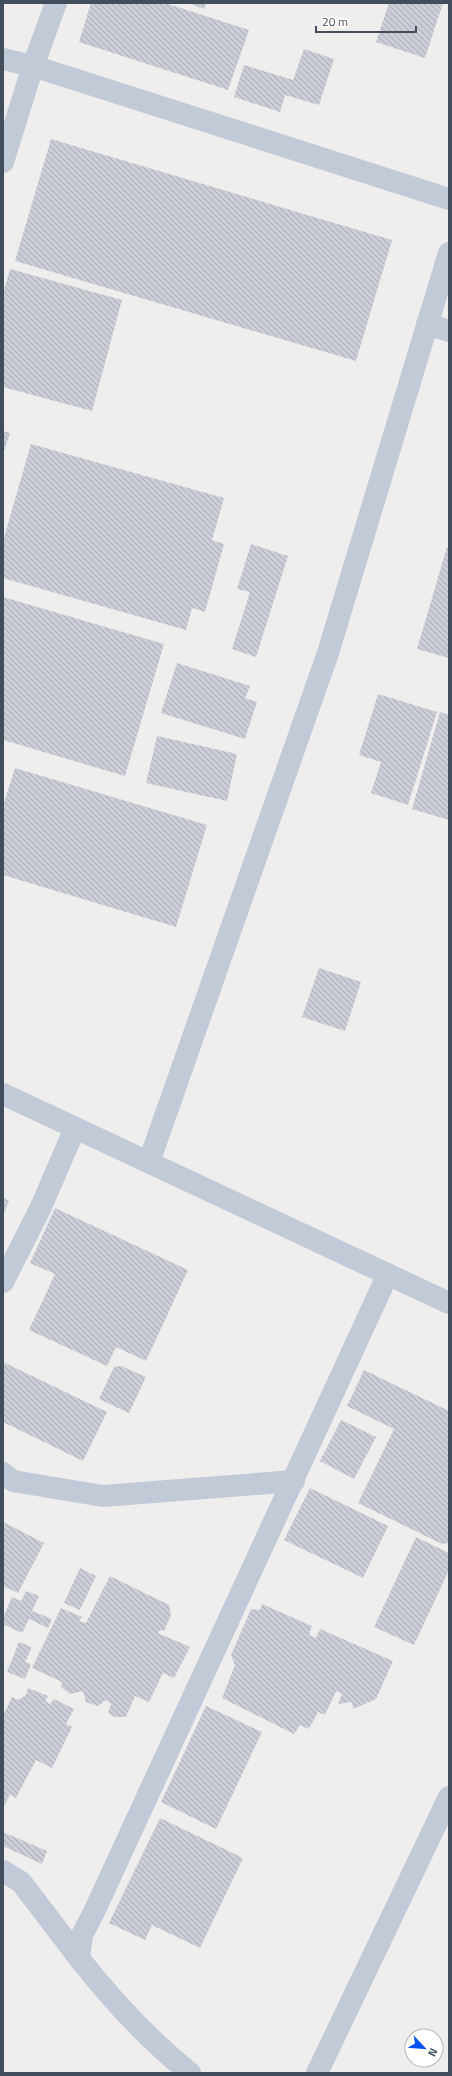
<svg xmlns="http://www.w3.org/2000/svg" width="452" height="2076" viewBox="0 0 452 2076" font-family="'Titillium Web',sans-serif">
<defs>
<pattern id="building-back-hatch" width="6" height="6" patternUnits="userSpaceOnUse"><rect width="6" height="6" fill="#cbced6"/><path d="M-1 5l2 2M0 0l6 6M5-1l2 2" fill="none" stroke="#a6a9b1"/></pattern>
</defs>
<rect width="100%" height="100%" fill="#f0eded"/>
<!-- building -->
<path fill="url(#building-back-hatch)" d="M91 3H165L249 30 228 90 79 42Z
M188 3H206L204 9Z
M389 3H443L425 58 376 42Z
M304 49 334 59 319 105 285 95 280 112 234 97 244 65 293 80Z
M51 139 392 240 356 361 15 261Z
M10 269 122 300 92 411 3 387V294Z
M3 431 10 433 3 454Z
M31 444 224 498 212 540 224 544 205 612 192 608 186 630 3 578V541Z
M251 544 288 556 256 657 232 649 250 592 237 589Z
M447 547 449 548V658L417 649Z
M3 597 164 644 125 776 3 740Z
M177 663 250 686 245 698 257 702 245 739 161 713Z
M378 694 437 712 408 805 371 793 381 762 359 755Z
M440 712 449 715V820L412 809Z
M157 736 237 754 227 801 146 783Z
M15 768 207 825 176 927 3 875V806Z
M319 968 361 982 345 1031 302 1017Z
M3 1198 9 1201 3 1215Z
M55 1208 188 1270 146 1361 116 1347 107 1366 29 1330 55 1274 30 1263Z
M3 1362 107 1412 83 1461 3 1422Z
M121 1366 146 1377 129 1413 99 1399 114 1367Z
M364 1370 449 1411V1543L442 1544 358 1503 394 1429 347 1406Z
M341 1420 376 1437 354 1479 320 1461Z
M310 1488 388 1526 363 1578 284 1540Z
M3 1522 44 1543 18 1593 3 1586Z
M416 1537 449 1553V1570L414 1645 374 1627Z
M80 1568 96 1576 80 1610 64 1603Z
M110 1576 169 1605 171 1615 164 1631 160 1630 158 1633 190 1647 174 1678 163 1673 149 1702 135 1696 126 1717H115L108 1713 111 1704 106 1700 98 1706 86 1702 83 1691 70 1694 61 1687 62 1682 32 1668 61 1608 82 1617 79 1621 86 1623Z
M26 1591 39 1596 32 1611 52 1619 48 1628 29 1619 22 1633 3 1624V1618L12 1597 21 1601Z
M262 1604 312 1626 309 1635 316 1638 320 1629 393 1661 376 1699 353 1709 352 1702 338 1704 342 1694 336 1691 325 1715 318 1712 309 1729 300 1725 294 1734 222 1698 235 1665 231 1655 251 1609 260 1610Z
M19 1642 32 1647 25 1662 31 1664 25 1679 7 1672Z
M28 1688 48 1696 45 1701 50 1704 54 1699 74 1709 66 1724 72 1727 52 1768 36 1760 16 1798 10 1794 5 1805 3 1804V1715L12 1697 18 1700 26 1695Z
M206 1706 262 1732 216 1829 161 1802Z
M160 1818 243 1858 200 1948 152 1925 145 1940 109 1923Z
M3 1832 47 1851 42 1864 3 1846Z"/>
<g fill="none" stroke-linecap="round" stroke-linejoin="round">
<!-- minor -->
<path stroke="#c1cad6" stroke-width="22" d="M3 59 33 66 449 199
M3 162 33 66 56 3
M427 324 449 331
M3 1094 449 1303
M149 1162 328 653 449 253
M3 1282 41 1207 75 1128
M3 1473 13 1481 103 1496 294 1481
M3 1871 21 1882 79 1958
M190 2073C149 2040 111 1999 79 1958L82 1935 94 1912 388 1274
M317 2073 449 1797"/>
</g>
<!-- border -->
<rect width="452" height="2076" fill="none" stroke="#434e5d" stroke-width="8"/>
<!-- north arrow -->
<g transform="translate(424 2048) rotate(116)"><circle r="19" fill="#ffffff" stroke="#b4b8be"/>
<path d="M0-3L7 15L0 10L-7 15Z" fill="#0352f4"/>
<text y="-6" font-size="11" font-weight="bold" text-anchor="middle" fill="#434e5d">N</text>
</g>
<!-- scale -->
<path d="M316 26v6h100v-6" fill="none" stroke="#434e5d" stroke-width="2"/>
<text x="322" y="26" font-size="12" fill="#434e5d" stroke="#ffffff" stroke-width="3" paint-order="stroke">20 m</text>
</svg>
